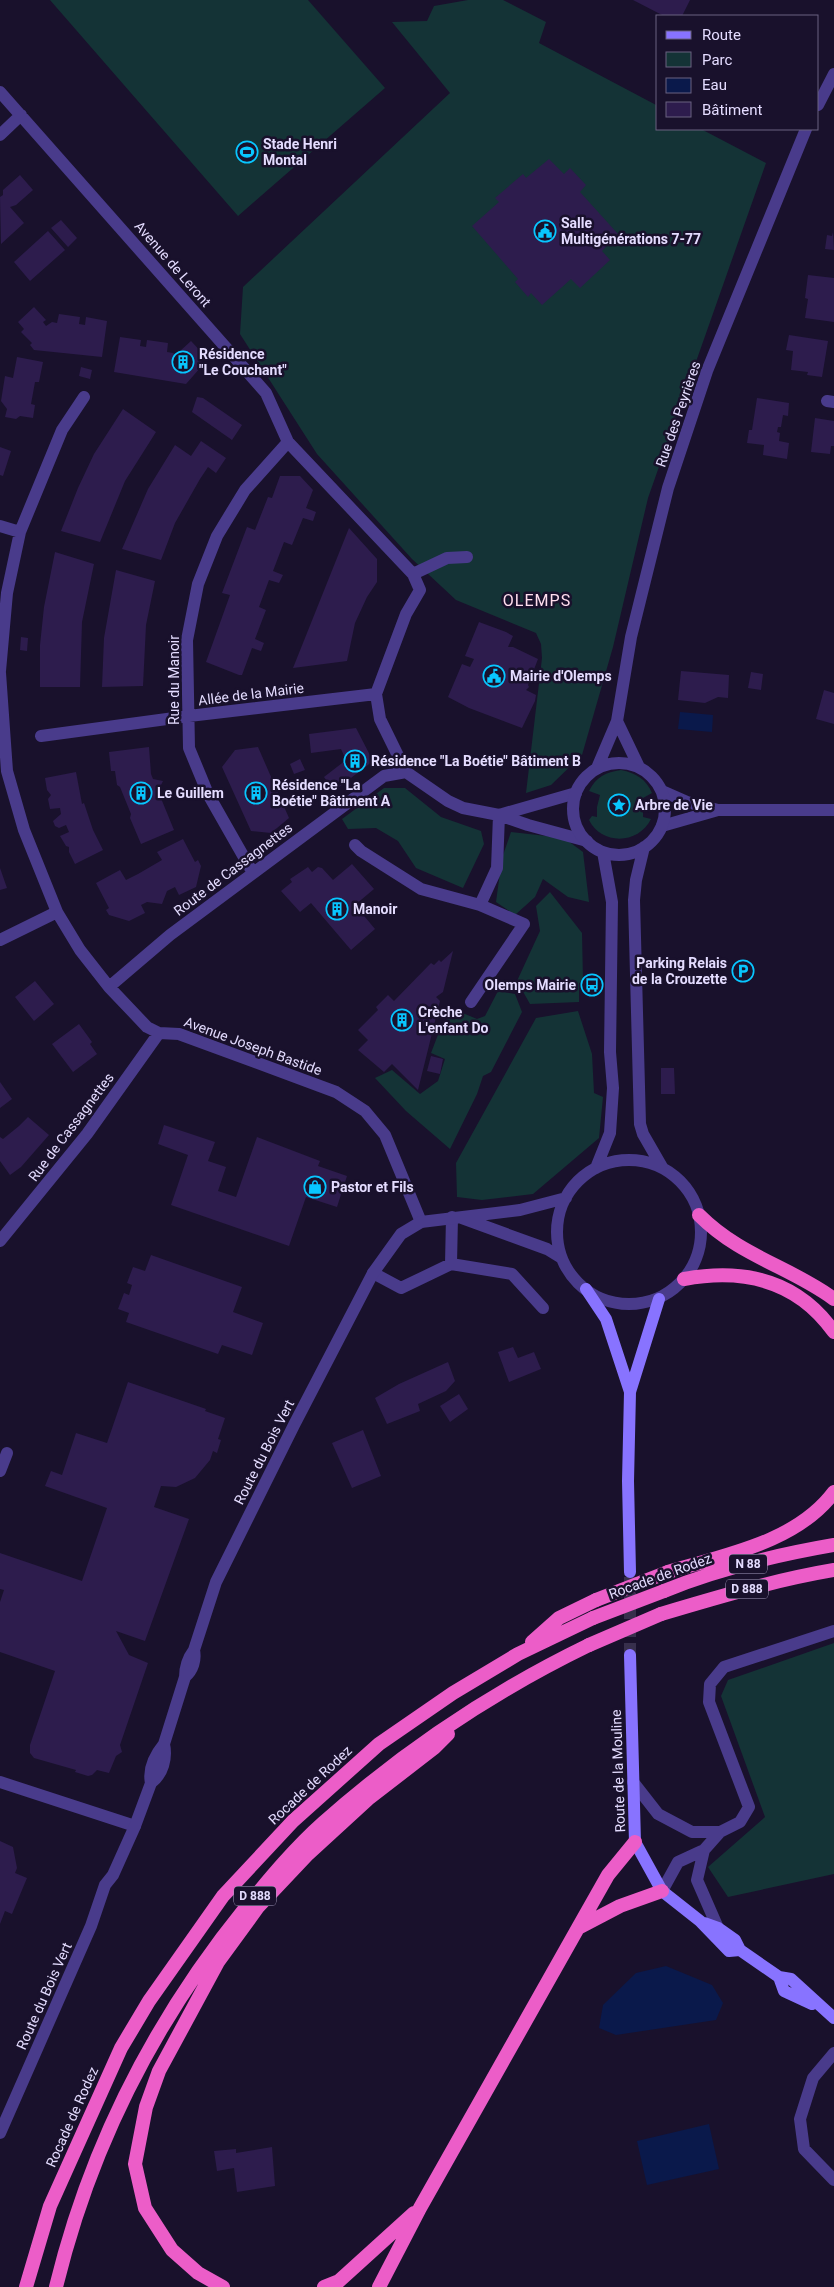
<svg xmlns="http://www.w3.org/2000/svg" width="834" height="2287" viewBox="0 0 834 2287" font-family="Roboto,sans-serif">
<rect width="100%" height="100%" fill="#19112c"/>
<!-- green -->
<path fill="#143336" d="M50 0H308L385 88 238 216Z
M468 0H503L546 22 539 43 658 106V129H701L766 163 648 498 613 647 582 755 551 785 526 793 542 658 541 644 536 633 456 600 412 559 317 454 240 334 243 287 450 93 392 22 427 21 434 6Z
M621 770C636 773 646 779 652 793L643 798V817L651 819C639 844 602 846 589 820L592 816 597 817V807L600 795 589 791C596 777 606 772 621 770Z
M384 788H405L441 817 481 831 484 844 463 888 416 868 398 841 376 828 348 829 342 819Z
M511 832 564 838 583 852 589 902 568 897 543 879 535 897 515 915 496 902 502 858Z
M550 892 582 933 583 981 579 983V1002L530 1004 517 981 540 931 536 906Z
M498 991 515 994 522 1012 491 1072 483 1076 477 1094 450 1149 406 1111 375 1078 392 1070 420 1094 438 1081 445 1059 431 1053 439 1032 453 1009 477 1019 485 1016Z
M578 1011 592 1054 594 1093 603 1097 599 1138 533 1194 482 1200 457 1197 456 1163 536 1018Z
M834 1643V1874L728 1897 708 1867 765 1817 721 1696 728 1680Z"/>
<!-- water -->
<path fill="#0a194b" d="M680 712 713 715 712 732 678 729Z
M666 1966 712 1985 723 2003 716 2020 616 2035 599 2028 603 2005 636 1973Z
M709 2124 719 2169 647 2185 637 2141Z"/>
<!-- building -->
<path fill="#2d1c4d" d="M633 0H690L682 16H664Z
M549 159 564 174 570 168 586 185 580 192 618 234 602 251 610 260 580 288 571 279 542 305 531 293 528 297 515 282 518 279 472 226 499 202 495 198 523 174 526 178Z
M20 175 33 190 16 205 10 207 24 223 1 244 0 197 3 195V190Z
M61 220 77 238 68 247 51 228Z
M48 231 65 250 30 281 14 262Z
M833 232 834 250 825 249 827 235 832 236Z
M808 275 834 278V322L805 318 808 299 805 298Z
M34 307 46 320 43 322 46 326 52 322 57 323 59 314 80 317 79 324 85 325 86 317 107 321 102 357 34 350 30 345 32 343 21 332 24 329 18 322Z
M789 335 828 341 822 377 807 375 808 372 791 370 793 351 786 350Z
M120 337 141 340 140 346 146 347 147 340 168 343 167 352 173 353 178 358 181 355 179 352 191 341 206 357 199 364 201 367 186 384 114 372Z
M17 357 43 362 39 382H35L31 404 35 405 33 418 20 416 16 419 5 417 7 409 1 401 5 376 13 378Z
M81 367 92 370 90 379 79 376Z
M197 397 203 398 242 425 232 440 192 412Z
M757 398 789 403 788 416 783 415 781 427H778L777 432 780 433 779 441 789 443 787 459 763 455 764 445 747 443 749 430H752Z
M123 409 156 432 125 481 100 542 61 531 78 488 94 454Z
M815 418 834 421V446H831L830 454 811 452Z
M201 441 226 458 216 473 208 467 200 479 175 523 161 560 122 549 148 489 175 445 191 456Z
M0 447 11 451 3 476 0 475Z
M280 476H300L313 490 306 508 316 512 313 521 303 518 292 545 284 542 273 571 283 575 279 583 269 580 259 607 266 610 255 639 264 643 261 651 252 648 242 675H239L206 662 230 595 222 593 247 527 255 530 268 497 272 498Z
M349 528 377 559V582L367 597 355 623 347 661 293 668Z
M55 552 94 564 82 622 80 687H40V645L44 607Z
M116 570 155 581 146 625 143 686 102 687 104 638Z
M479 622 506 632 513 636 508 647H513L538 659 528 685 529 687 526 690 536 695 535 701 522 728 469 708 448 697 462 664 470 667 474 659 465 656Z
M21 637 28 638 27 651 20 650Z
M681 671 729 675 728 698 718 697 705 703 678 700Z
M751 672 763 674 761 690 748 688Z
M824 690 834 693V724L816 719Z
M356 728 373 761 334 791 324 777 346 760 341 749 311 753 309 734Z
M149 747 151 774 153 779 163 781 158 791 174 830 141 844 130 818 131 814 120 787 117 785 115 771H111L109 752Z
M258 747 289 818 271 833 251 831 222 767 235 750Z
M300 759 305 770 294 774 290 764Z
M76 772 82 804 84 803 93 830 103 850 75 864 69 852V847L66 846 60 836 69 832 66 825 59 828 55 826 53 821 61 814 60 808 50 809 48 799 51 795 47 790 45 778Z
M183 839 195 862 198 860 201 866 196 887 179 895 175 887 167 891 162 904 147 902 141 905 145 913 129 921 109 915 106 910 109 908 96 883 120 870 126 880 138 874 162 860 157 852Z
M352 864 374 889 355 905 375 929 351 950 311 903 300 912 281 891 292 882 290 879 308 867 312 872 318 867 322 868 333 880Z
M0 868 7 888 0 890Z
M453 951 443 992 436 997 440 1001 418 1090 392 1064 384 1072 358 1050 368 1040 358 1030 378 1010 376 1007 388 995 394 1001 431 963 434 965 439 960 441 962Z
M35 981 54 1004 34 1021 15 997Z
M79 1024 92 1042 90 1044 97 1054 73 1072 52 1044Z
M431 1056 443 1059 440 1074 427 1071Z
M661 1068H674L675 1094H661Z
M0 1082 12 1099 0 1108Z
M28 1117 49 1135 21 1167 10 1175 0 1161V1137L3 1139 19 1126Z
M164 1125 215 1142 208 1161 226 1167 218 1191 236 1197 257 1137 320 1161 318 1166 347 1176 337 1207 306 1197 289 1246 171 1205 188 1155 158 1144Z
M151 1255 242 1287 233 1312 263 1323 252 1355 222 1345 218 1354 126 1322 129 1313 118 1309 124 1293 129 1295 132 1285 127 1283 133 1267 145 1271Z
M513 1347 518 1358 534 1352 541 1369 509 1382 498 1352Z
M448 1362 455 1381 446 1391 418 1404 420 1411 387 1424 375 1398 399 1384Z
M128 1382 206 1409 205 1411 225 1418 218 1439 221 1440 217 1453 213 1451 210 1460 195 1478 176 1487 161 1486 154 1507 189 1519 145 1641 116 1631 129 1655 148 1663 120 1745 122 1752 116 1756 109 1773 97 1770 92 1775 88 1776 75 1772 76 1770 34 1758 30 1753V1745L55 1671 0 1652V1602L4 1590 0 1589V1553L82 1581 107 1508 45 1486 51 1471 62 1475 76 1433 107 1443Z
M459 1394 468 1409 450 1422 440 1406Z
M363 1430 381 1476 352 1488 332 1443Z
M0 1841 13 1847 17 1868 15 1873 27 1878 12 1914 5 1911 0 1924Z
M272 2147 275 2186 237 2192 234 2168 217 2171 214 2151 236 2149V2153Z"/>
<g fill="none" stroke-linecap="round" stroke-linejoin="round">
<!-- secondary-tunnel -->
<path stroke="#372f4c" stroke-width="12" stroke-dasharray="12 6" stroke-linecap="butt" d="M630 1655V1577"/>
<!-- minor -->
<path stroke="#493b8b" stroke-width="12" d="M0 92 266 393 288 442 413 574
M0 135 21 115
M827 401 834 402
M0 526 20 532
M467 557 447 558 413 574 420 590 406 614 376 694 380 719 406 772 448 801 463 808 499 815 528 825 587 841
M0 671 7 593 20 532 62 430 84 397
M0 673 7 771 24 830 57 912 80 950 109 987 147 1027 159 1033 179 1034 336 1092 365 1111 385 1135 421 1222
M41 736 189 716 376 694
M662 791 687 802 718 810H834
M499 815 576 793
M662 826 718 810
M355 845 361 851 421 889 480 905 524 924 471 1002
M253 873 208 794 189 748 187 640 198 584 217 536 245 490 288 442
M480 905 497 868 499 815
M0 940 57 912
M109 987 170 935 384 776 406 772
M0 1241 87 1134 159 1033
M451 1264 452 1217
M373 1273 401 1288 451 1264 512 1274 543 1308
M0 1471 7 1453
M0 1782 135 1826
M633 1782 658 1814 692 1832H720L704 1850 697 1880 718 1928
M720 1832 740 1822 749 1807 709 1702 710 1684 724 1667 834 1631
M662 1891 678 1862 704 1850
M834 2053 813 2078 800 2119 804 2149 834 2180"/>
<!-- tertiary -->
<path stroke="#493b8b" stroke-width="12" d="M818 105 834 74
M617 721 639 767
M573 809a46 46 0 1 1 92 0a46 46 0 1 1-92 0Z
M597 768 617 721 631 637 668 488 707 371 806 129
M644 847 636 880 634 900 640 1124 643 1134 662 1167
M557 1232a72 72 0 1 1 144 0a72 72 0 1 1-144 0Z
M596 1168 610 1133 613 1088 610 1052 612 902 603 852
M462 1218 547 1249 560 1257
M194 1650 216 1582 294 1425 373 1273 401 1234 421 1222 520 1210 566 1198
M164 1744 185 1677C185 1667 188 1658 194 1650 196 1660 193 1670 185 1677
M164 1744C167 1758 163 1774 151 1783 148 1769 155 1755 164 1744Z
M0 2133 91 1926 105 1885 113 1875 135 1826 151 1783"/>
<!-- secondary -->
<path stroke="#8873ff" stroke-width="12" d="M586 1289 606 1319 630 1392
M630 1572 628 1481 630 1392 659 1299
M630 1655 635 1842 662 1891 700 1921 729 1951 740 1950
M704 1923 718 1928 735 1940 740 1950 779 1977 791 1979 834 2018
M779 1977 784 1991 812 2004"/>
<!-- trunk -->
<path stroke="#ec5dc8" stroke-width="14" d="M699 1215C741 1257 789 1266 834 1299
M684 1279C744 1268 797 1280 834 1332
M668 1572C725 1555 797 1542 834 1492
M664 1591C718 1569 776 1555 834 1545
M661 1614C718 1597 775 1580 834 1570
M532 1642 559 1618 596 1600
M578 1928 620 1906 662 1891
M26 2287 50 2206 121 2048 149 2001 223 1896 293 1821 379 1744 453 1693 518 1654 593 1618
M56 2287C90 2147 156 2018 247 1906 271 1877 295 1848 323 1823 403 1752 492 1692 589 1645
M223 2287 198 2273 172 2250 145 2208 135 2164 146 2107 159 2071 218 1962 258 1907 308 1854 368 1799 434 1748 448 1734
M324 2287 339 2281 414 2213
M379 2287 420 2208 578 1928 608 1875 635 1842"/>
<!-- trunk-bridge -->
<path stroke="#ec5dc8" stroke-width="14" d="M596 1600 668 1572
M593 1618 664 1591
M589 1645 661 1614"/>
</g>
<!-- icons -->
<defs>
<g id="stadium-ring" transform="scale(1.125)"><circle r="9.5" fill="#19112c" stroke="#08c6ff" stroke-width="1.5"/><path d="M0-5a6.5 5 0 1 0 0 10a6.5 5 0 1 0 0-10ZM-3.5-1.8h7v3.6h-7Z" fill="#08c6ff"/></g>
<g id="civic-ring" transform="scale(1.125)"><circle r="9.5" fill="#19112c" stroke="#08c6ff" stroke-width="1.5"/><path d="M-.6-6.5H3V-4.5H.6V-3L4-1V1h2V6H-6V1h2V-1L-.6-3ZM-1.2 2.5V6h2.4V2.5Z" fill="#08c6ff"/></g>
<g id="building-ring" transform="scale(1.125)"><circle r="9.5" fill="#19112c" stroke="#08c6ff" stroke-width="1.5"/><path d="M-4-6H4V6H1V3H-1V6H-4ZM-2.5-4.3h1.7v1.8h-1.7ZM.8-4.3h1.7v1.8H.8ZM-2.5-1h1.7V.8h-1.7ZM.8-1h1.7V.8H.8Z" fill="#08c6ff"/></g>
<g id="sight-ring" transform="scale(1.125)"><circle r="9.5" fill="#19112c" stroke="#08c6ff" stroke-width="1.5"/><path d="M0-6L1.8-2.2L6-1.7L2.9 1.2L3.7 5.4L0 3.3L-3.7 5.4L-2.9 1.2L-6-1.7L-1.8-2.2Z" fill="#08c6ff"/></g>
<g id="parking-ring" transform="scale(1.125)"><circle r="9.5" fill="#19112c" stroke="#08c6ff" stroke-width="1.5"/><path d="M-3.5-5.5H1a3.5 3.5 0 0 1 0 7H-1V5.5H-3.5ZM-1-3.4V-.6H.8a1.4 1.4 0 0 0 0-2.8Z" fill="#08c6ff"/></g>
<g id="bus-ring" transform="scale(1.125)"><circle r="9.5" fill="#19112c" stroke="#08c6ff" stroke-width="1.5"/><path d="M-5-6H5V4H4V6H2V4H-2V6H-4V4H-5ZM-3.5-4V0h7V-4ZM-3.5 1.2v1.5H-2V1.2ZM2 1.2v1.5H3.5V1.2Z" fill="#08c6ff"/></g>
<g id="shop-ring" transform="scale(1.125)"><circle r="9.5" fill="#19112c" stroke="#08c6ff" stroke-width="1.5"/><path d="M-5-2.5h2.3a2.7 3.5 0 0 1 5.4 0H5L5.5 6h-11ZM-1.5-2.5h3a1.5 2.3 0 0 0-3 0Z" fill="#08c6ff"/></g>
</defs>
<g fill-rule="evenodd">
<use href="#stadium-ring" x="247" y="152"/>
<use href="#civic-ring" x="545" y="231"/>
<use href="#building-ring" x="183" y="362"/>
<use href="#civic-ring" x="494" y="676"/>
<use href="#building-ring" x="355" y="761"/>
<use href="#building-ring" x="141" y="793"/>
<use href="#building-ring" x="256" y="793"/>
<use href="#sight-ring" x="619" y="805"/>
<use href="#building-ring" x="337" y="909"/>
<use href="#parking-ring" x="743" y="971"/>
<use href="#bus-ring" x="592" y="985"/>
<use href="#building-ring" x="402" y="1020"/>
<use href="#shop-ring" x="315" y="1187"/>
</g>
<g text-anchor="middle" stroke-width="5" stroke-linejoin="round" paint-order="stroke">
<!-- shield labels -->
<g fill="#19112c" stroke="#a79fc0" stroke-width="1">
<rect x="729" y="1554.5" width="38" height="19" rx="4"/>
<rect x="726" y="1579.5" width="42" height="19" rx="4"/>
<rect x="234" y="1886.5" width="42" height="19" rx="4"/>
</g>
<g font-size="12" font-weight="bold" fill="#e4dcff">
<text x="748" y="1568">N 88</text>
<text x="747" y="1593">D 888</text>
<text x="255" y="1900">D 888</text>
</g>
<!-- poi labels -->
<g font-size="14" font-weight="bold" fill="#e4dcff" stroke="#19112c" text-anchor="start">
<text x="263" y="149">Stade Henri<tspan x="263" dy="16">Montal</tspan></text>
<text x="561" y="228">Salle<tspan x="561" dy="16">Multigénérations 7-77</tspan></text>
<text x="199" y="359">Résidence<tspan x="199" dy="16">"Le Couchant"</tspan></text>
<text x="510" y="681">Mairie d'Olemps</text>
<text x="371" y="766">Résidence "La Boétie" Bâtiment B</text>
<text x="272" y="790">Résidence "La<tspan x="272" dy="16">Boétie" Bâtiment A</tspan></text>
<text x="157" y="798">Le Guillem</text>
<text x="635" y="810">Arbre de Vie</text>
<text x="353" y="914">Manoir</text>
<text x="727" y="968" text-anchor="end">Parking Relais<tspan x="727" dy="16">de la Crouzette</tspan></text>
<text x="576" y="990" text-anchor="end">Olemps Mairie</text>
<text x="418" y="1017">Crèche<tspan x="418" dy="16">L'enfant Do</tspan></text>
<text x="331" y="1192">Pastor et Fils</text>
</g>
<!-- street labels -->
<g font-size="14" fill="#e4dcff" stroke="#19112c">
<text transform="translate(173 264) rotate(49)" y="5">Avenue de Leront</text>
<text transform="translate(678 414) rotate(-71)" y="5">Rue des Peyrières</text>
<text transform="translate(174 680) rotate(-90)" y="5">Rue du Manoir</text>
<text transform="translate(251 694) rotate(-7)" y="5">Allée de la Mairie</text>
<text transform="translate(233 869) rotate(-37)" y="5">Route de Cassagnettes</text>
<text transform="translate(253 1046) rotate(20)" y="5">Avenue Joseph Bastide</text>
<text transform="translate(71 1127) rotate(-53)" y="5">Rue de Cassagnettes</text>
<text transform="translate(264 1452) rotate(-63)" y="5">Route du Bois Vert</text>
<text transform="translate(660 1576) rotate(-20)" y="5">Rocade de Rodez</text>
<text transform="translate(618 1771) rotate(-92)" y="5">Route de la Mouline</text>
<text transform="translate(310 1785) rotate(-43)" y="5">Rocade de Rodez</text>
<text transform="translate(44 1996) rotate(-66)" y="5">Route du Bois Vert</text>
<text transform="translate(72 2117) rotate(-66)" y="5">Rocade de Rodez</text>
</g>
<!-- quarter labels -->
<g font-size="16" letter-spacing="1" fill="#ffdeee" stroke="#19112c">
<text x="537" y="606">OLEMPS</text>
</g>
</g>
<!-- legend -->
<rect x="656" y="15" width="162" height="115" fill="#19112c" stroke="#6a6280"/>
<rect x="666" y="31" width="25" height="8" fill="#8873ff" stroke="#6a6280"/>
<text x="702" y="40" font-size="15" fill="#e4dcff">Route</text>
<rect x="666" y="52" width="25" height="15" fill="#143336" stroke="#6a6280"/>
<text x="702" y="65" font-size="15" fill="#e4dcff">Parc</text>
<rect x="666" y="78" width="25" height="15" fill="#0a194b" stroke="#6a6280"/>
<text x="702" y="90" font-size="15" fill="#e4dcff">Eau</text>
<rect x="666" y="102" width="25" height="15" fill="#2d1c4d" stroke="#6a6280"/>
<text x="702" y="115" font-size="15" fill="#e4dcff">Bâtiment</text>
</svg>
